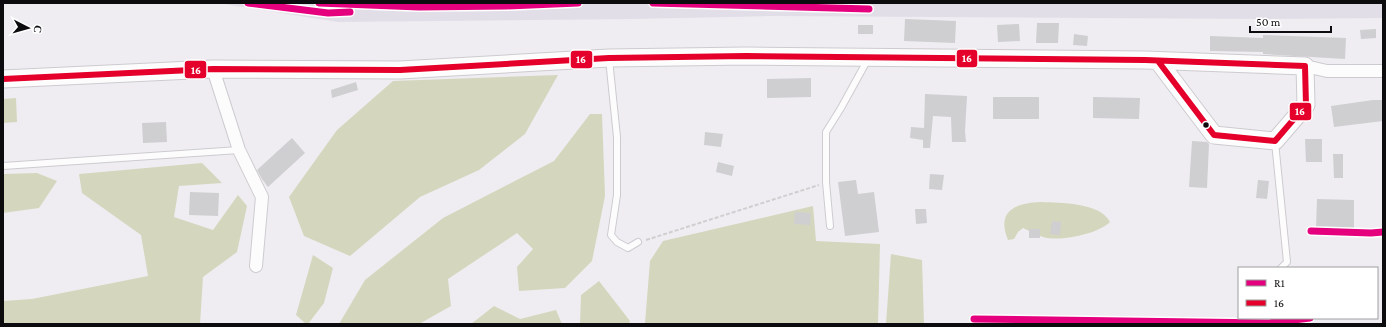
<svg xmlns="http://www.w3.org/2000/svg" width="1386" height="327" viewBox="0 0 1386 327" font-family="'Crimson Pro',serif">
<rect width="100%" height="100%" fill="#efedf2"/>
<!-- built -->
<path fill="#e2dee8" d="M217 3H1383V18L1260 19 770 16 632 19 338 22Z"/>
<!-- green -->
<path fill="#d4d7bd" d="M558 75 525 134 479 170 420 197 350 256 304 236 289 197 337 130 393 81Z
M16 98 17 122 3 123V99Z
M590 114H602L605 196 592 261 565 288 519 291 517 267 533 249 517 233 448 279 451 306 419 324H339L365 280 443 218 554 161Z
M202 163 222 183 179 186 174 217 213 230 238 195 247 206 237 252 203 277 200 324H3V301L32 299 148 276 141 235 82 193 79 174Z
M37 173 57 181 39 208 3 213V174Z
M1041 202C1060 203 1100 202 1110 222 1098 234 1060 242 1043 237 1037 235 1030 231 1023 228L1018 232 1014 239 1008 240C996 211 1015 203 1041 202Z
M813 206 816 241 880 244 878 324H648L645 323 650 261 663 241Z
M891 254 922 260 924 324H886Z
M313 255 333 268 324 303 308 324H306L296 315Z
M599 281 630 321 629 324H580L581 295Z
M494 306 520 319 556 310 562 324H471Z"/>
<!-- building -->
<path fill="#cfced1" d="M905 19 956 21 955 43 904 41Z
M1037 23H1059L1058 43H1036Z
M1019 24 1020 41 998 42 997 25Z
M858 25H873V34H858Z
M1376 29V38L1361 39 1360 30Z
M1074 34 1088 36 1087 46 1073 45Z
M1263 35 1346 38 1345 59 1263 54V52L1210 51V36L1263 38Z
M811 78V97L767 98V79Z
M356 82 358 90 332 98 331 90Z
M925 94 967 96 965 131 966 142H952L951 117 933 116 930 148H923V140L910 138 911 127 924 128Z
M993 97H1039V119H993Z
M1093 97 1140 98 1139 119 1093 118Z
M1373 100H1383V121L1334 127 1331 106Z
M166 122 167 142 143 143 142 123Z
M705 132 723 134 721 147 704 145Z
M292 138 305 153 268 187 262 179 257 170Z
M1305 139H1322V162H1306Z
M1192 141 1207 142 1209 144 1207 188 1189 187Z
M1333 154H1343V178H1334Z
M718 162 734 166 732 176 716 172Z
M930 174 944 175 942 190 929 189Z
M856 180 858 194 874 192 879 232 845 236 838 182Z
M1258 180 1269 181 1267 199 1256 198Z
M190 192 219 193 218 216 189 215Z
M1317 199 1354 200V229L1316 228Z
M915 209H926L927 223 916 224Z
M795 212 811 213 810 225 794 224Z
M1052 221 1061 222 1060 235 1050 234Z
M1029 229H1040V238H1029Z"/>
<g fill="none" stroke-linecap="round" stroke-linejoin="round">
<!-- lane casing -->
<g stroke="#cdcbcf" stroke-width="8">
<path id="lane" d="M609 59 617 137V195L611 235 617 242 628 248 638 242
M1275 142 1287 262 1281 268
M3 166 239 150
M830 226 826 182V132L841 108 868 59
M1237 324 1241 318"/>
</g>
<!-- street casing -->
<g stroke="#cdcbcf" stroke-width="14">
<path id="street" d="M1305 66 1327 71H1383
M213 69 239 150 262 197 256 266"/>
</g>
<!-- secondary casing -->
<g stroke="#cdcbcf" stroke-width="19">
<path id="secondary" d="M3 79 213 69 400 70 609 58 746 56 1145 60 1305 66 1306 105 1275 141 1214 135 1158 61"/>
</g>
<!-- path -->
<path stroke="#d0cfd0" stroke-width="2" stroke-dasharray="4 2" stroke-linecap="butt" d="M646 240 819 185"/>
<!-- lane -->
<use href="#lane" stroke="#fdfcfd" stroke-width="6"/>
<!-- street -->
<use href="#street" stroke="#fdfcfd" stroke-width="12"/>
<!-- secondary -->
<use href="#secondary" stroke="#fdfcfd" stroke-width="17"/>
<!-- bus-1 casing -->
<g stroke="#fff" stroke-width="9">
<path id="bus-1" d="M3 79 213 69 400 70 609 58 746 56 1145 60 1305 66 1306 105 1275 141 1214 135 1158 61"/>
</g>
<!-- bus-1 -->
<use href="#bus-1" stroke="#e4002b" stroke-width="6"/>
<!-- rail-1 casing -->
<g stroke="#fff" stroke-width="10">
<path id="rail-1" d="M248 3 328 13 350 12
M319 3 419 7 506 6 578 3
M653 3 869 9
M1311 231 1371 233 1383 232
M974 319 1269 323 1310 318"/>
</g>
<!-- rail-1 -->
<use href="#rail-1" stroke="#e5007d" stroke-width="7"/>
</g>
<!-- markers -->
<circle fill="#0c0c0e" stroke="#fff" stroke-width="1.5" cx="1206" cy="125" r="3.5"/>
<g stroke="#fff" stroke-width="1.5">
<rect x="956" y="49" width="22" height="19" rx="4" fill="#e4002b"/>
<rect x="570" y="50" width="23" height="19" rx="4" fill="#e4002b"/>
<rect x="184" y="60" width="23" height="19" rx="4" fill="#e4002b"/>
<rect x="1289" y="102" width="23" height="19" rx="4" fill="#e4002b"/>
</g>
<g font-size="11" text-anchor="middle" font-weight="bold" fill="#fff">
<text x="967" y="62">16</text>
<text x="581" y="63">16</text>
<text x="196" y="74">16</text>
<text x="1300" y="115">16</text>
</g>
<!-- border -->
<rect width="1386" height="327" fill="none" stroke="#0c0c0e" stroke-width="8"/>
<!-- legend -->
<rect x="1238" y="267" width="140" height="52" fill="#ffffff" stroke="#9e9e9f"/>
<rect x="1246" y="280" width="20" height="6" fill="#e5007d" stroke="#9e9e9f"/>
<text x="1274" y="287" font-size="12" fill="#0c0c0e">R1</text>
<rect x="1246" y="300" width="20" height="6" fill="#e4002b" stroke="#9e9e9f"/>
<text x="1274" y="307" font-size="12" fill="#0c0c0e">16</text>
<!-- north arrow -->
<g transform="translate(28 28) rotate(96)" stroke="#ffffff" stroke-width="3" paint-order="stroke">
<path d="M0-3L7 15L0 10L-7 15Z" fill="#0c0c0e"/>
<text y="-6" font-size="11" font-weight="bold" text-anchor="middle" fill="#0c0c0e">С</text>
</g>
<!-- scale -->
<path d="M1250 26v6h81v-6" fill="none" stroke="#0c0c0e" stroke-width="2"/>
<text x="1256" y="26" font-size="12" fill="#0c0c0e" stroke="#ffffff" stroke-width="3" paint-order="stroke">50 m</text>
</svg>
